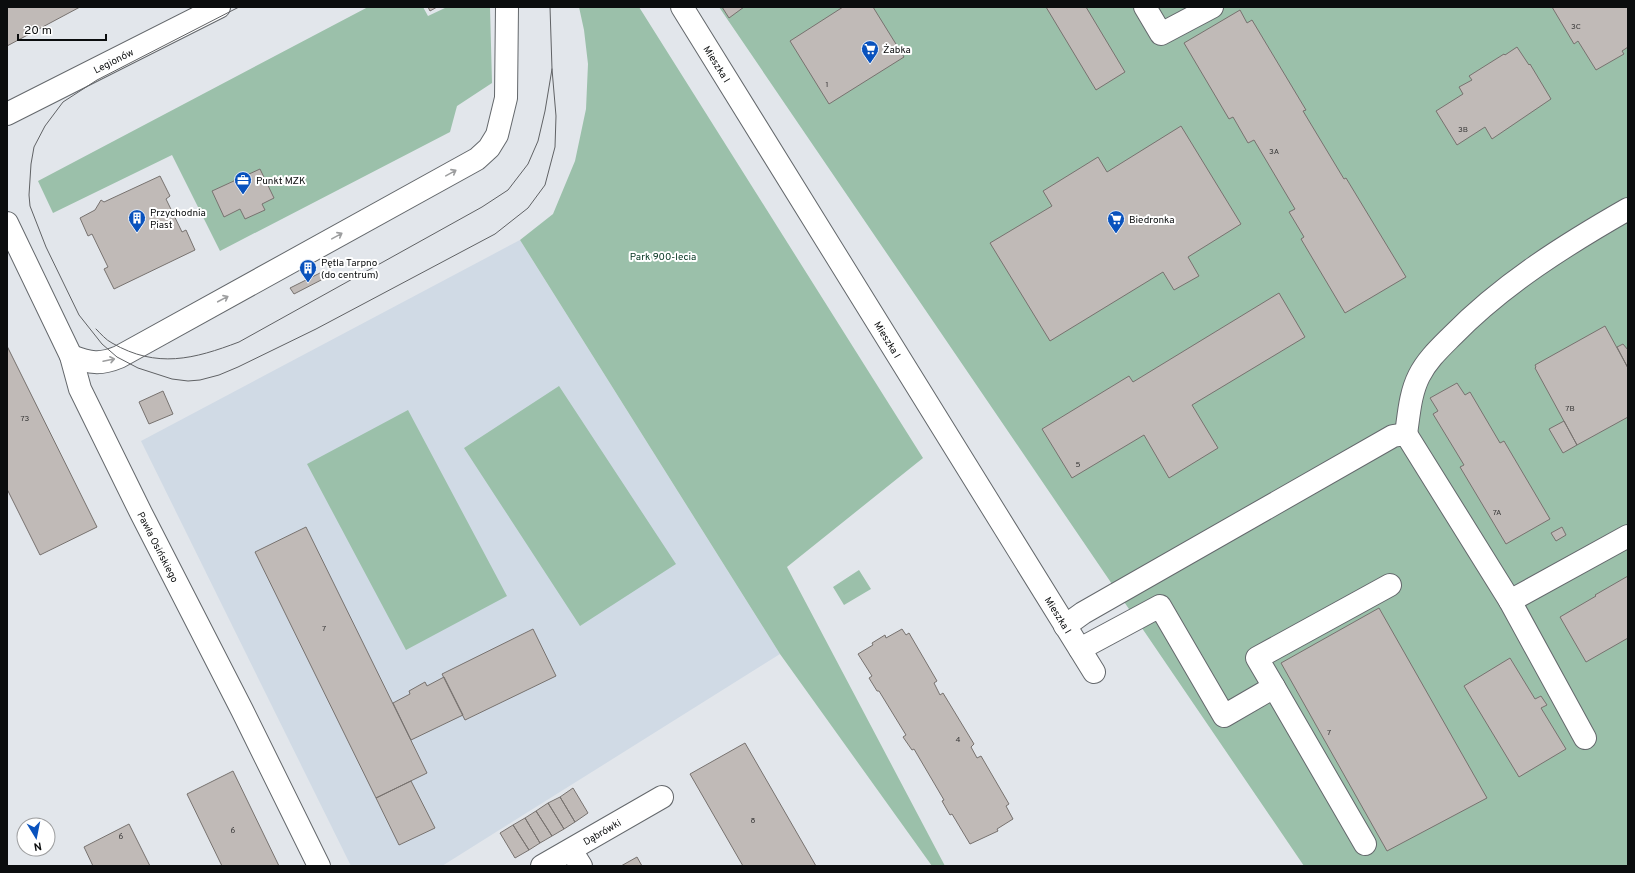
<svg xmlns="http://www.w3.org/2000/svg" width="1635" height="873" viewBox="0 0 1635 873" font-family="Overpass,sans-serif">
<rect width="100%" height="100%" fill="#e2e6eb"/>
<!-- built -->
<path fill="#d0dae5" d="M520 240 780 654 442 866H351L141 441Z"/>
<!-- green -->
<path fill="#9bc0aa" d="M368 7H423L428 16 447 7H490L492 83 457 106 450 132 220 251 172 155 53 213 38 181Z
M579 7H639L923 458 787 567 945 866H932L780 654 520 240 553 214 575 161 586 109 588 64 584 30Z
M719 7H1628V866H1304Z
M559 386 676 564 580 626 464 448Z
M408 410 507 596 406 650 307 464Z
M859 570 871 589 844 605 833 587Z"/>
<!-- building -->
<path fill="#c0bab7" stroke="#77726f" d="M7 7H80L7 46Z
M428 7H437L430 11Z
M722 7H744L729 18Z
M843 7H873L904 57 829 104 790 41Z
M1046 7H1086L1125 72 1096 90Z
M1552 7H1628V47L1622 51 1624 54 1596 70 1578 41 1574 44Z
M1240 10 1247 23 1252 20 1306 110 1303 111 1344 179 1346 178 1406 277 1345 313 1301 239 1304 237 1289 212 1295 209 1254 140 1248 143 1233 117 1229 119 1184 43Z
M1517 47 1529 65 1530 64 1551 99 1492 139 1485 127 1457 145 1436 111 1463 94 1459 87 1472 80 1469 76 1504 54 1505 55Z
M1181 126 1241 224 1188 257 1199 276 1174 290 1163 272 1050 341 990 243 1052 206 1043 191 1098 157 1107 172Z
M260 169 274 198 262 204 265 210 245 219 240 209 224 217 212 191Z
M160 176 170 196 166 199 182 232 186 230 195 250 114 289 104 269 108 267 92 234 88 236 80 218 95 210 101 200 104 202Z
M322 272 325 278 294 294 290 288Z
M1279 293 1305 337 1192 405 1218 448 1169 478 1144 435 1072 478 1042 429 1129 376 1133 382Z
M1605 326 1628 368V417L1577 445 1535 368 1536 367 1535 365Z
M1623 344 1628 350V368L1617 347Z
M7 346 97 527 40 555 7 489Z
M1457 383 1465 395 1470 392 1500 443 1504 441 1550 519 1506 544 1460 467 1464 465 1433 414 1438 411 1430 398Z
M163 391 173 414 149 424 139 402Z
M1564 421 1577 445 1563 453 1549 429Z
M306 527 427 773 376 798 255 552Z
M1562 527 1566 535 1556 541 1551 533Z
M1628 576V638L1586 662 1560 617 1596 596 1595 595Z
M1379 608 1487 798 1387 851 1281 663Z
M533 629 556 676 465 720 442 674Z
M902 629 906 635 909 633 937 681 934 683 940 695 943 693 974 744 971 747 977 758 981 756 1009 804 1006 806 1013 819 997 829 998 831 970 844 952 814 950 815 942 801 944 800 914 749 912 750 903 737 906 735 879 691H877L869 678 872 676 858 654 873 645 872 643 885 635 886 638Z
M1510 658 1535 699 1541 696 1547 705 1541 708 1566 749 1519 777 1464 686Z
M444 677 463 715 411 740 393 703 410 694 409 691 425 682 427 686Z
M745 743 816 866H743L690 774Z
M233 771 279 866H222L187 794Z
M411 781 435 828 399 845 376 798Z
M573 788 588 813 575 822 560 797Z
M560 797 575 822 564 829 548 803Z
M548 803 564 829 552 836 536 811Z
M536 811 552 836 540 843 525 818Z
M525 818 540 843 529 850 513 825Z
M129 824 150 866H93L84 847Z
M513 825 529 850 515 858 500 833Z
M637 857 642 866H621Z"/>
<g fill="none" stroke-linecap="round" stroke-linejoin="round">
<!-- minor casing -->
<g stroke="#64686c" stroke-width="24">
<g id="minor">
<path id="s1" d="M682 7 1094 672"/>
<path d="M1145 7 1161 34 1212 7"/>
<path id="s2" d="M7 114 219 7"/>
<path id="s3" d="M7 223 71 356 80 389 141 513 242 710 319 866"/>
<path d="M71 356C90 363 100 365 119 357L477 159 489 148 497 135 506 98 507 7"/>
<path d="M1406 434C1409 414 1410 394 1419 376 1427 360 1440 348 1452 336 1503 284 1565 245 1628 209"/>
<path d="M1510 601 1585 738"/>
<path d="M1065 626 1083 613 1393 436 1406 434 1510 601 1628 536"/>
<path d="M1080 649 1160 606 1224 716 1274 687 1365 844"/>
<path d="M1274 687 1257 658 1390 585"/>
<path d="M571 850 581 866"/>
<path id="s4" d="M542 866 662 797"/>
</g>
</g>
<!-- minor -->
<use href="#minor" stroke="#fff" stroke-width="22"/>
<!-- tram -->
<path stroke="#606265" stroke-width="1" d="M239 7 97 80 63 102 45 126 34 147 31 164 29 195 30 206 46 247 79 315 102 344 117 357 138 368 172 379 188 381 200 380 219 375 238 367 316 329 495 234 528 208 545 185 555 147 556 116 552 69
M96 329C101 334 106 340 112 343 157 369 194 359 239 342L482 207 508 190 528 164 538 141 545 111 552 69 550 7"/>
</g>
<!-- one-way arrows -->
<defs><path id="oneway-shaft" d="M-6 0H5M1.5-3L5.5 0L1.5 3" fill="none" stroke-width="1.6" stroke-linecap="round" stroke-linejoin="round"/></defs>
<g stroke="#9d9e9f">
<use href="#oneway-shaft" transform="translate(451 173) rotate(-29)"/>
<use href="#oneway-shaft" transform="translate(337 236) rotate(-29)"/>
<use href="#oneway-shaft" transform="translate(223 299) rotate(-28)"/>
<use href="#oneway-shaft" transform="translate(109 360) rotate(-12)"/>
</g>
<!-- icons -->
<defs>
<g id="supermarket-pin" transform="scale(0.9)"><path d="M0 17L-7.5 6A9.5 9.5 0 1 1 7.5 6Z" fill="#0952bd" stroke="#fff"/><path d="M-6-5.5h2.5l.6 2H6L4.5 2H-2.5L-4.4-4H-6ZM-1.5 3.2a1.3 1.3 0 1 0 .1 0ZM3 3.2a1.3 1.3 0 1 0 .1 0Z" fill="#fff"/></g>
<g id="office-pin" transform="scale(0.9)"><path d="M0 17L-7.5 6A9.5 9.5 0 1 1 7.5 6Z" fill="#0952bd" stroke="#fff"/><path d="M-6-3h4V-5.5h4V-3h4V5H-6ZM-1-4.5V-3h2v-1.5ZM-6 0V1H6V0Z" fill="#fff"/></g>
<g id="building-pin" transform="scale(0.9)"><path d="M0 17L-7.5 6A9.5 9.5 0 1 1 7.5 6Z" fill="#0952bd" stroke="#fff"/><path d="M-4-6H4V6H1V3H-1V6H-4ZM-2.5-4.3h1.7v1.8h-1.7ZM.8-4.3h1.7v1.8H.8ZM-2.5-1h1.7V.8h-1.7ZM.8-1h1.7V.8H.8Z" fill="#fff"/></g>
</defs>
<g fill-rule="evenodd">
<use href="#supermarket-pin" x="870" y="49"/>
<use href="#office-pin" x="243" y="180"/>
<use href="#building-pin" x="137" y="218"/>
<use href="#supermarket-pin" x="1116" y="219"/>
<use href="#building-pin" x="308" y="268"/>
</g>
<g text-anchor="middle" stroke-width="4" stroke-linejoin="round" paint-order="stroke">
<!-- number labels -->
<g font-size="8" fill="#383838">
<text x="1576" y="29">3C</text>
<text x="827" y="87">1</text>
<text x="1463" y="132">3B</text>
<text x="1274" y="154">3A</text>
<text x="1570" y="411">7B</text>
<text x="25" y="421">73</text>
<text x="1078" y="467">5</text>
<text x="1497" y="515">7A</text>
<text x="324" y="631">7</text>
<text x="1329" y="735">7</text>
<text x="958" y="742">4</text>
<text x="753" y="823">8</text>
<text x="233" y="833">6</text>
<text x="121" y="839">6</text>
</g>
<!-- poi labels -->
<g font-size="10" fill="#0b0d0e" stroke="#fff" text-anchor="start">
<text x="883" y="53">Żabka</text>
<text x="256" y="184">Punkt MZK</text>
<text x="150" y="216">Przychodnia<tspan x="150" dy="12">Piast</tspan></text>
<text x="1129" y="223">Biedronka</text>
<text x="321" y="266">Pętla Tarpno<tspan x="321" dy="12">(do centrum)</tspan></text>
</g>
<!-- street labels -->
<g font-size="10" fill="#0b0d0e" stroke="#fff">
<text dy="4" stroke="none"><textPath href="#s2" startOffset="119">Legionów</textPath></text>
<text dy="4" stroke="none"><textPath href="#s1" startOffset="67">Mieszka I</textPath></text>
<text dy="4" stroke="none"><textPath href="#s1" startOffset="391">Mieszka I</textPath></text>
<text dy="4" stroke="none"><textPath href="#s3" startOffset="358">Pawła Osińskiego</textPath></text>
<text dy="4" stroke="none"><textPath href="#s1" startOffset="715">Mieszka I</textPath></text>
<text dy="4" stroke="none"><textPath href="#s4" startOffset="69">Dąbrówki</textPath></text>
</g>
<!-- park labels -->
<g font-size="10" fill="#02331e" stroke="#fff">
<text x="663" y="260">Park 900-lecia</text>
</g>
</g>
<!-- border -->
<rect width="1635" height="873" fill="none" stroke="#0b0d0e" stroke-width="16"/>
<!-- north arrow -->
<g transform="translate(36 837) rotate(170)"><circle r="19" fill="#ffffff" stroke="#9d9e9f"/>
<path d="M0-3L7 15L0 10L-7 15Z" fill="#0952bd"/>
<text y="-6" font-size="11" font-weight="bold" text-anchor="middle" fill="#0b0d0e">N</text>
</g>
<!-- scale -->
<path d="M18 34v6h88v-6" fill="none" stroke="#0b0d0e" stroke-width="2"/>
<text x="24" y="34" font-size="12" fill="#0b0d0e" stroke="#ffffff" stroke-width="3" paint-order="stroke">20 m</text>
</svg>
